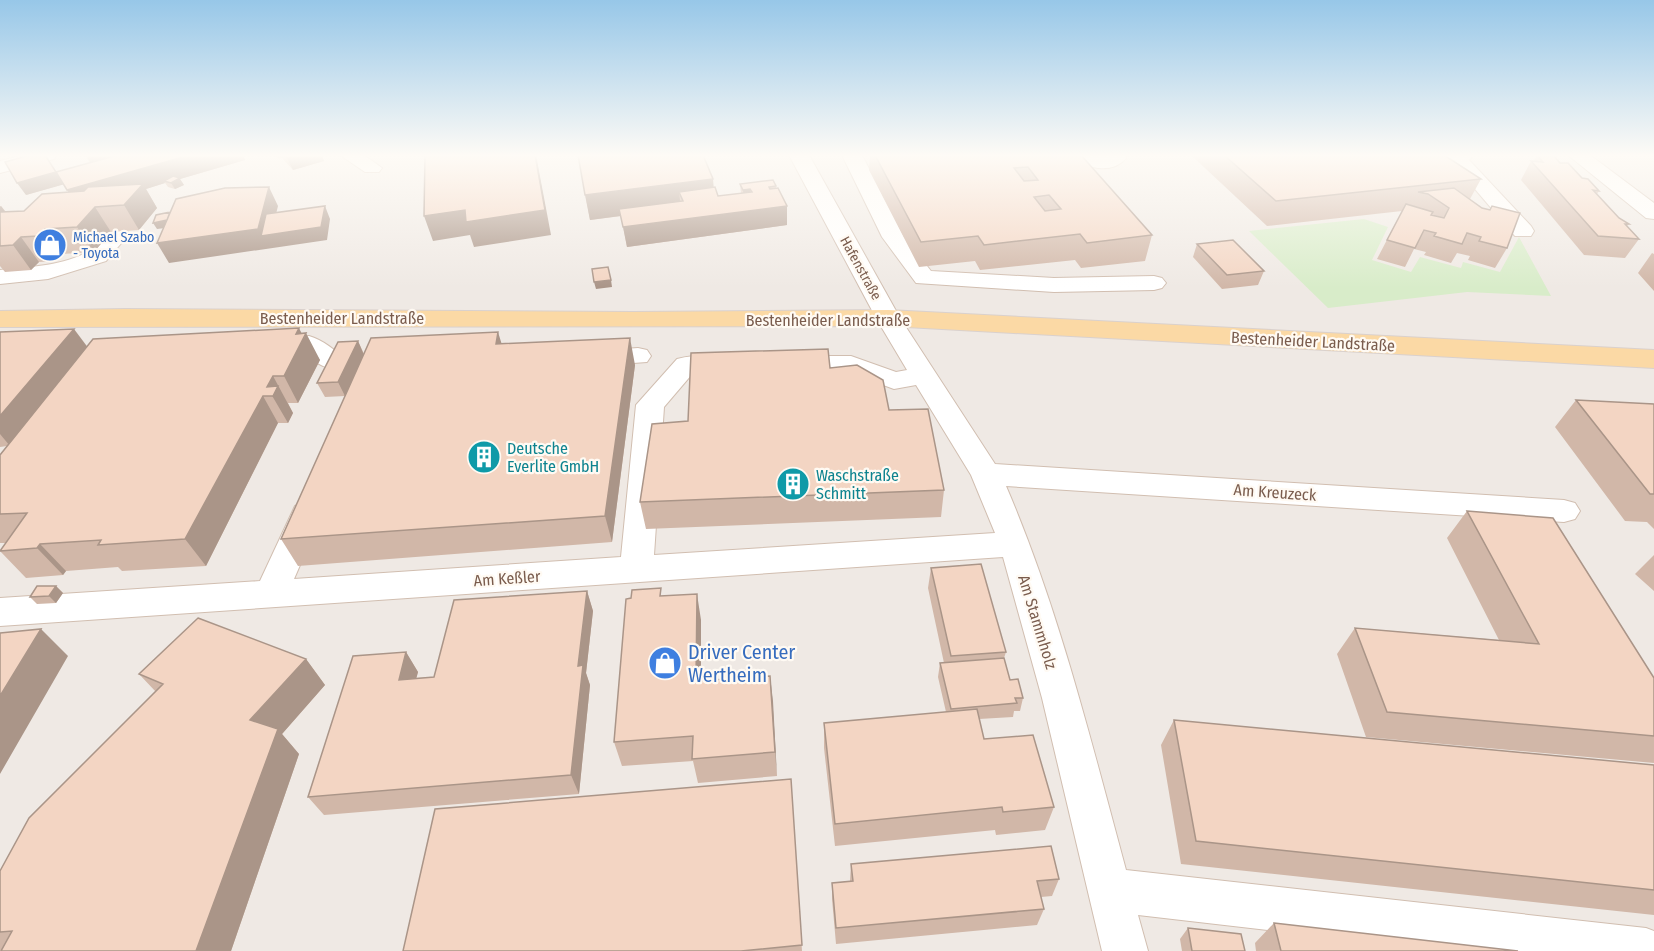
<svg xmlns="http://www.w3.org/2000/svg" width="1654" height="951" viewBox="0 0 1654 951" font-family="'Fira Sans Condensed',sans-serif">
<rect width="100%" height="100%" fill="#fdf6ec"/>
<!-- industrial -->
<path fill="#efe9e4" d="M0 155H1654V951H0Z"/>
<!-- green -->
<path fill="#d8ecc9" d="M1364 219 1388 227 1372 260 1411 272 1420 257 1461 268 1463 262 1500 272 1519 237 1551 296 1467 292 1328 308 1249 231Z"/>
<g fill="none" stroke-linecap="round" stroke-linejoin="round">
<!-- minor casing -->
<g stroke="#d1beb0" stroke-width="2">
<path id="minor" d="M24 155H57L54 159 0 173V161Z
M340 155H364L382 168 379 172H365Z
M789 155H809L900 318 995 464 1564 500 1575 503 1580 511 1575 519 1564 522 1006 486C1059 609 1091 741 1126 870L1646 928 1654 931V951H1448L1138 915 1148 951H1102L1042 698 1003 557 0 626V598L260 581 295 506 306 502 317 506 322 514 294 579 621 557 636 405 677 359C696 354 721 354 740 359L744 365 740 371 693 373 664 407 654 555 995 533 971 475 916 385 894 389 848 372H788L779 370 775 364 779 358 788 356H851L896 372 907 370 876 318Z
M842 155H862L904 237 931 271 1054 278 1154 276 1162 278 1166 283 1162 288 1154 290 1054 292 916 283 882 237Z
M1073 155H1126V158C1114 174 1084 170 1073 155Z
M1446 155H1474L1469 160 1531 226 1534 231 1531 236H1515Z
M1568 155H1590L1654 203V219L1646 218Z
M118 227 126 229 129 234 106 261 48 279 0 284V270C28 267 64 266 89 251 101 245 104 231 118 227Z
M309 336C322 340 337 350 344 361L340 367C324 371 316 362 303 352L274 354 265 351 261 346 265 341Z
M638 348 647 350 651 356 647 362 592 366 583 364 579 358 583 352Z"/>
</g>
<!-- major casing -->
<g stroke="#dad1cd" stroke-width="2">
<path id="major" d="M125 309 633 312 888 310 1654 350V368L888 326 0 327V311Z"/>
</g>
<!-- minor -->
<use href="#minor" fill="#fff" fill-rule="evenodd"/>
<!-- major -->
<use href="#major" fill="#fbd9a5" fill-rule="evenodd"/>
</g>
<!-- wall -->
<path fill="#d1b7a8" d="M85 155H243L245 160 180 179 184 185 175 189 168 187 165 183 146 189 157 208 139 230 111 232 94 252 62 254 56 261 39 262 31 270 5 272 0 266V206H1L6 212 24 211 69 192 64 184 26 195 56 172 90 163Z
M275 155H322L324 161 293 170 282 158 279 159Z
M578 155 714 187 718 196 741 193 740 184 776 186V188L787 206V225L627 247 621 216 590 220Z
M870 155H1081L1152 235 1145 261 1081 268 1075 260 980 270 975 261 919 267 869 170Z
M1191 155H1444L1481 179 1470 199 1482 208 1490 210 1492 206 1507 248 1495 268 1468 260 1470 256 1457 253 1451 263 1424 255 1426 252 1414 249 1405 267 1377 259 1402 211 1267 226Z
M1537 155 1560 163 1599 191 1597 194 1619 218 1629 224 1627 226 1639 239 1625 258 1584 255 1521 180 1531 161H1534Z
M1197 244 1264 271 1258 285 1222 289 1193 257Z
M1652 253 1654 254V291L1638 273Z
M0 332 87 347 302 333 320 360 298 403H288L293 413 288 423H278L206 566 122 571 118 567 66 571 63 575 26 578 0 551 6 543H0V455L7 446 0 447Z
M358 341 364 354 502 344 635 365 612 542 298 566 281 539 345 396 325 397 317 383Z
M830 368 889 410 944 490 941 517 646 529 640 502 688 421Z
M1576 400 1654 404V529L1647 522 1625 521 1555 427Z
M1467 511 1654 678V763L1366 737 1337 654 1355 628 1499 640 1447 538Z
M1654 555V591L1635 574Z
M931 568 1006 652 1004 658 1010 680 1023 698 1020 711H1014L1013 717 979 719 984 739 1054 807 1045 830 996 835 995 830 835 846 824 748V723L946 712 938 677 940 663H944L928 588Z
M56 586 63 593 56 603 37 604 30 597Z
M587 591 593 611 586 673 590 685 579 794 324 815 308 797 406 652 418 672 416 678 434 677Z
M662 596 701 620V681L770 676 777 776 698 783 693 761 622 766 614 742Z
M306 659 325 685 282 734 299 754 231 951H0V871L156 692 139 674Z
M1174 720 1654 765V915L1181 864 1161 745Z
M791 779 802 951H403Z
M851 864 1059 879 1052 896 1041 897 1044 909 1037 925 836 944 832 899V883L850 881Z
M1274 923 1518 951H1256L1255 943Z
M1188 928 1245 951H1182L1180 939Z"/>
<!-- shaded-wall -->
<path fill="#aa9588" d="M86 155H148L95 170Z
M190 155H243L245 160 180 179 184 185 175 189 171 183 164 181 165 183 146 189 157 208 139 230 124 205 79 208 67 190Z
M298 155H322L324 161 293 170 287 158Z
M535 155H536L551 235 474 247 470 235 433 241 424 216Z
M56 172 65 184 26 195 17 183Z
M713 179 715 203 683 201 679 192 681 208 590 220 585 195Z
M269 187 278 206 271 234 325 206 330 219 327 240 169 263 157 243Z
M750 189 752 208 744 209 743 190Z
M1 206 19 230 0 221V207Z
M787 206V225L627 247 623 227Z
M95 207 111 232 94 252 77 227Z
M169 220 173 227 157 229 153 223Z
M45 229 62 254 56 261 38 236Z
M21 237 39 262 31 270 13 245Z
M611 280 612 287 596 289 594 282Z
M299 328 304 338 306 333 320 360 298 403 284 376 296 334Z
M74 329 89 349 10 446 0 434V416Z
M498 332 506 358 496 344Z
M630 338 635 365 612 542 605 516Z
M358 341 364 355 345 396 338 382Z
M273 376 293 413 288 423 267 387Z
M263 396 278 423 206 566 185 539Z
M40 544 66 571 63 575 37 548Z
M56 586 63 593 56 603 49 596Z
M587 591 593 611 586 673 590 685 579 794 571 775 578 666Z
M697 594 701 620V707L696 681Z
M41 629 68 656 0 774V696Z
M406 652 418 672 411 699 399 680Z
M306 659 325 685 282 734 299 754 231 951H196L250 720Z
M770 676 773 701 777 776 775 752Z"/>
<!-- building -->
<path fill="#f3d5c3" stroke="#aa9588" stroke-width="1.5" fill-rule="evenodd" d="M30 155H45L56 172 17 183 5 162Z
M118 155H190L67 190 56 172Z
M285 155H298L287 158Z
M425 155H535L545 210 466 222 465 210 424 216Z
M578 155H703L713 179 585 195Z
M875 155H987L988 156 997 155H1081L1152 235 1087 243 1080 234 984 245 978 236 921 242ZM1028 167 1038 180 1024 181 1014 168ZM1049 195 1061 209 1045 211 1034 197Z
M1224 155H1444L1481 179 1276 201Z
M1537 155 1554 156 1560 163H1568L1582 178 1588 179 1599 191 1593 190 1619 218 1629 224H1625L1639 239 1598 236 1531 161 1543 162Z
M173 176 180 178 171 183 164 181Z
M773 180 776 186 769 187 770 189 778 188 787 206 623 227 619 209 683 201 679 192 715 187 718 196 752 192 750 189 743 190 740 184Z
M143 184 124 205 95 207 77 227 45 229 38 236 21 237 13 245 0 246V212L24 211 42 194 84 191 88 187Z
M269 187 258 229 157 243 176 199 225 188Z
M1454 188 1482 208 1490 210 1492 206 1520 213 1507 248 1479 241 1481 237 1467 233 1462 244 1434 236 1436 233 1424 230 1415 248 1387 240 1406 204 1433 212 1431 215 1444 218 1449 208 1428 194 1418 192Z
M325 206 321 227 261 236 266 214Z
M170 212 167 220 153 223 156 215Z
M1233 240 1264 271 1227 275 1197 244Z
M608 267 611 280 594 282 592 269Z
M299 328 296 334 306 333 284 376H273L267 387 278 386 273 396H263L185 539 98 545 101 540 40 544 37 548 0 551 27 513 0 514V455L93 339Z
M74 329 0 416V332Z
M498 332 496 344 630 338 605 516 281 539 371 338Z
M358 341 338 382 317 383 338 342Z
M828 349 830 368 857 365 883 380 889 410 928 409 944 490 640 502 652 424 688 421 691 353Z
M1576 400 1654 404V494H1650Z
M1467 511 1553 518 1654 678V736L1387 712 1355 628 1539 644Z
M981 564 1006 652 951 656 931 568Z
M37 586H56L49 596 30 597Z
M661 588 660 596 697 594 696 681 770 676 775 752 692 759 693 736 614 742 626 599 631 598 632 590Z
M587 591 578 666 583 665 571 775 308 797 353 656 406 652 399 680 434 677 454 600Z
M198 618 306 659 250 720 278 729 196 951H1L12 931 0 932V871L29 818 163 684 139 674Z
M41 629 0 696V633Z
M1004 658 1010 680 1018 679 1023 698H1015L1017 703 951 709 940 663Z
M977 709 984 739 1033 735 1054 807 1003 812 1002 807 835 824 824 723Z
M1174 720 1654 765V890L1196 841Z
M791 779 802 945 741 951H403L435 809Z
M1051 846 1059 879 1037 881 1044 909 836 928 832 883 853 881 851 864Z
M1274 923 1518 951H1281Z
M1188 928 1241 934 1245 951H1192Z"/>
<!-- sky -->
<linearGradient id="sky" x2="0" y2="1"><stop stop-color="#97c7e8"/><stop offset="0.54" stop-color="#fefbf6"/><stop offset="1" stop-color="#fefbf6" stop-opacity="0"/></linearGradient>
<rect width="1654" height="288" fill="url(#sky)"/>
<!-- icons -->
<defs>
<g id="shop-disc" transform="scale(1.725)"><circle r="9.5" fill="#3f7fe0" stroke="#fffaf3"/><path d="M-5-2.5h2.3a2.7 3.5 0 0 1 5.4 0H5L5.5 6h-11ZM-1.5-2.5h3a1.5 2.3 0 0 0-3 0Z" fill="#fff"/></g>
<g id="building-disc" transform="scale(1.725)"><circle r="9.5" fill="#0f9aa8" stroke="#fffaf3"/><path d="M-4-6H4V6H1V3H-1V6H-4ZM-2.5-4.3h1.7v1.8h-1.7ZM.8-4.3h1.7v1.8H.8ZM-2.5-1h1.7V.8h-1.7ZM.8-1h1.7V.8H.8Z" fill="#fff"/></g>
</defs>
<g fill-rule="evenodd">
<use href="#shop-disc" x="50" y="245"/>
<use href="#building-disc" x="484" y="457"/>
<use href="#building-disc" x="793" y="484"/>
<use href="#shop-disc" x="665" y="663"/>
</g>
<g text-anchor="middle" stroke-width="4.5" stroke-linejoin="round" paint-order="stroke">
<!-- far-shop labels -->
<g font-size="14" fill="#366cbe" stroke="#fffaf3" text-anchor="start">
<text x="73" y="242">Michael Szabo<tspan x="73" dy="16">- Toyota</tspan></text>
</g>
<!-- far-street labels -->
<g font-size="14" fill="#7a5c4d" stroke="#fffaf3">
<text transform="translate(861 268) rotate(61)" y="5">Hafenstraße</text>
</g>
<!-- street labels -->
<g font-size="16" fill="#7a5c4d" stroke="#fffaf3">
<text x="342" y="324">Bestenheider Landstraße</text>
<text x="828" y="326">Bestenheider Landstraße</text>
<text transform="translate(1313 341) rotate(3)" y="6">Bestenheider Landstraße</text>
<text transform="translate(1275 492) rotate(4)" y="6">Am Kreuzeck</text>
<text transform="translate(507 578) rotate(-4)" y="6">Am Keßler</text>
<text transform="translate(1038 622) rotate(73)" y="6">Am Stammholz</text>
</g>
<!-- culture labels -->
<g font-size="16" fill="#0d838f" stroke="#fffaf3" text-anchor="start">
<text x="507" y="454">Deutsche<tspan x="507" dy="18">Everlite GmbH</tspan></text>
<text x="816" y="481">Waschstraße<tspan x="816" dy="18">Schmitt</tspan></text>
</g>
<!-- near-shop labels -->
<g font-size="20" fill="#366cbe" stroke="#fffaf3" text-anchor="start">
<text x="688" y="659">Driver Center<tspan x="688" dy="23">Wertheim</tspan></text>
</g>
</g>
</svg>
